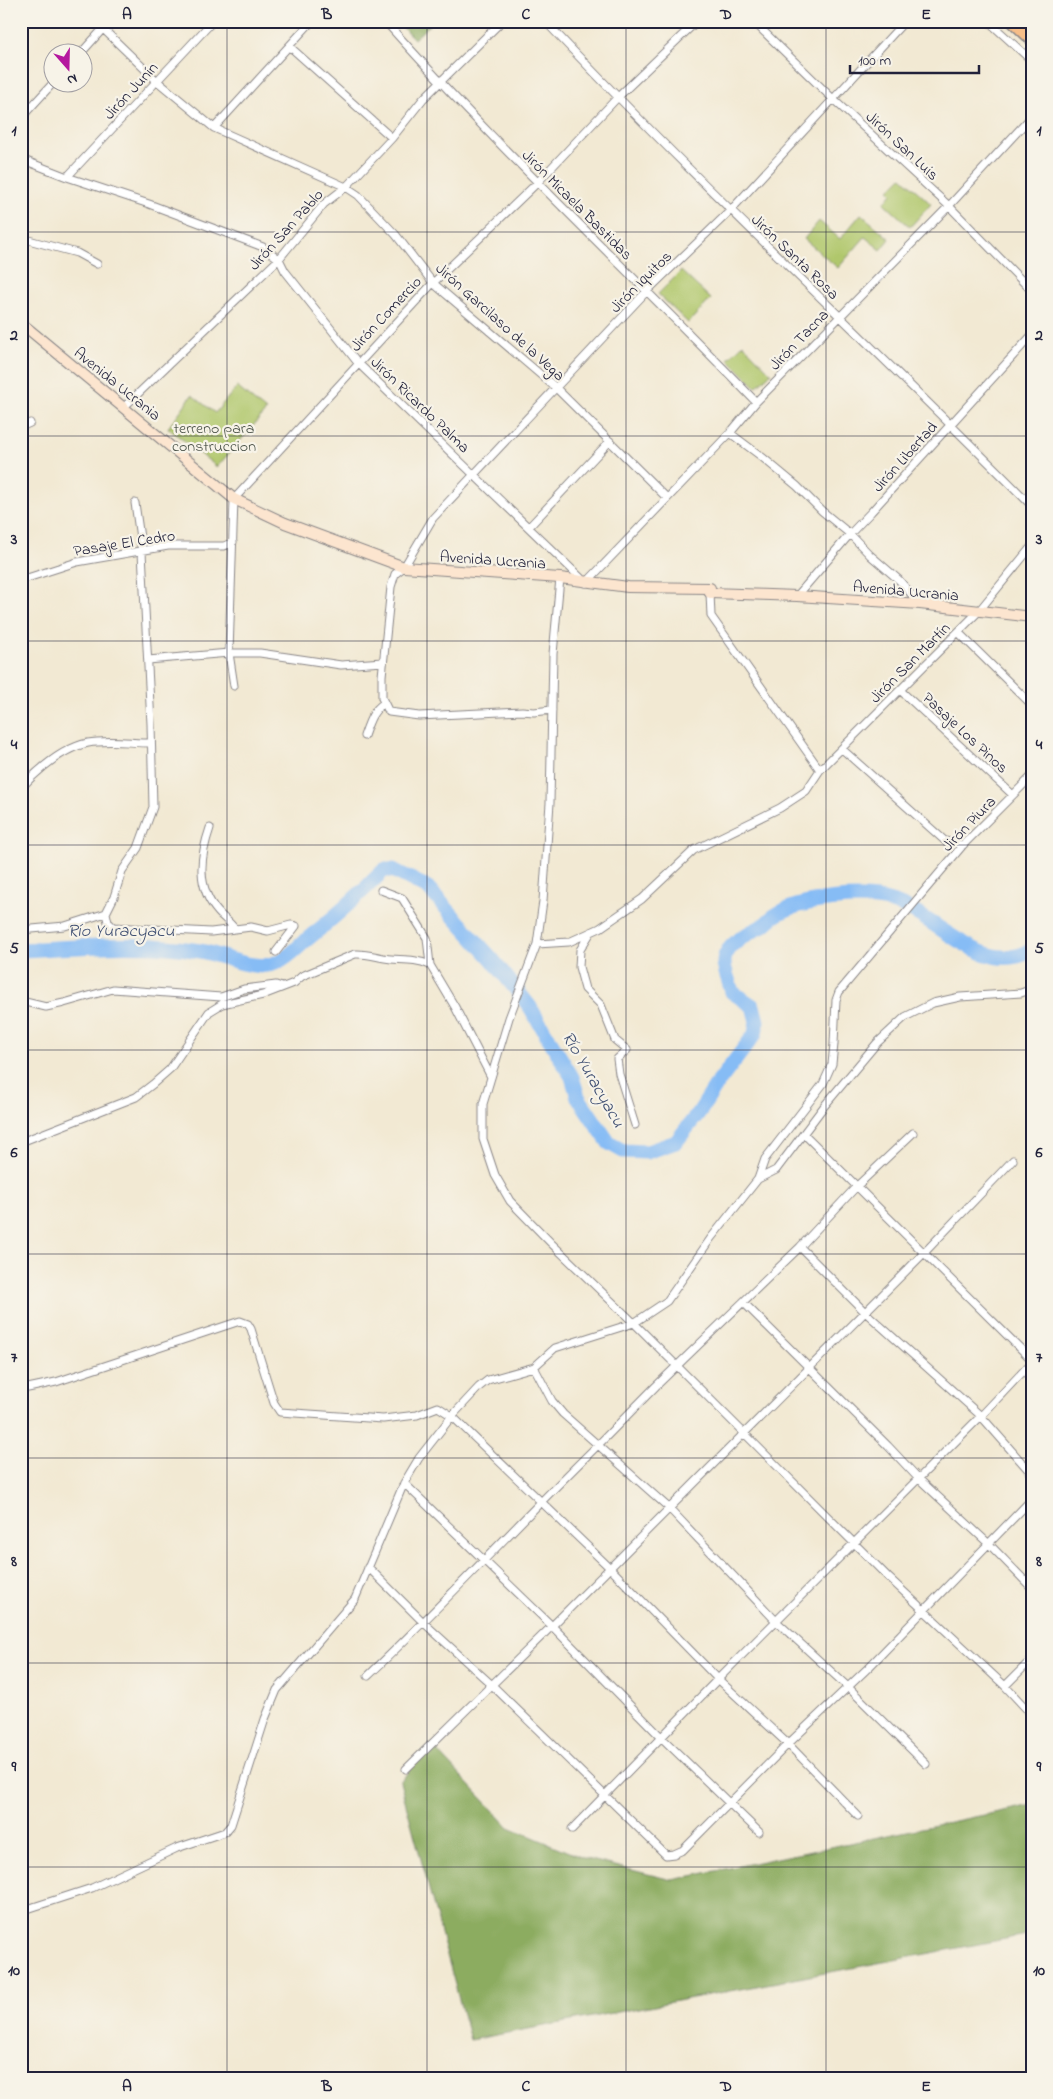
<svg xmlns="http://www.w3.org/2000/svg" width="1053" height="2099" viewBox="0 0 1053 2099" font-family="'Indie Flower',sans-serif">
<rect width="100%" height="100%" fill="#f7f3e8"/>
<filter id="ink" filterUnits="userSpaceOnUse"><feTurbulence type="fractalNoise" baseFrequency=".02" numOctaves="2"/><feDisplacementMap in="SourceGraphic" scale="10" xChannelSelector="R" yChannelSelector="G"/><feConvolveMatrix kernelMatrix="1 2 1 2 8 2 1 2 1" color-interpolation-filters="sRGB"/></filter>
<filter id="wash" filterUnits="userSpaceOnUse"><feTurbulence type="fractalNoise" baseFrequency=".0096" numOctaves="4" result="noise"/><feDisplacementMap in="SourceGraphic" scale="20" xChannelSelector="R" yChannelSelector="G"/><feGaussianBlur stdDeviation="1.12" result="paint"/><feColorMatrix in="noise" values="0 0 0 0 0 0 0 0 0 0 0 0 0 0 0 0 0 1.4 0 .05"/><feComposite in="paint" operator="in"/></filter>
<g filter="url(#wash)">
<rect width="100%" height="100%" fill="#f2e9d3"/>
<!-- green -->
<path fill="#b0c76c" stroke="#697454" d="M902 177 931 204 910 227 884 203 892 193 889 190Z
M861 214 890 239 881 250 865 237 838 268 804 239 819 221 840 239Z
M681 271 711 299 688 323 658 294Z
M743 344 771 373 756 387 728 359Z
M237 387 266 411 217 467 168 428 192 395 215 413Z"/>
<!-- forest -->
<path fill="#8cac60" stroke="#57674e" d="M396 21H434L414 39Z
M431 1744 509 1827 583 1858 672 1880 1032 1805V1934L470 2040 400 1782Z"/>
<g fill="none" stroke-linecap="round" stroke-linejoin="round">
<!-- river -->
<path stroke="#86bcf5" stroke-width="15" d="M21 950C80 947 142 941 200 951 224 955 254 973 278 962 288 958 297 948 305 941 333 919 359 895 384 870H393L428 888 492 959 530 1007 572 1077 578 1097 609 1143 623 1151 647 1152 676 1142 700 1111 717 1084 755 1034 757 1021 753 1006 732 992C730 983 724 971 724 962 724 946 748 933 761 927 767 924 770 918 776 915 800 899 864 894 891 902 936 914 983 979 1032 950"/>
</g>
</g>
<g filter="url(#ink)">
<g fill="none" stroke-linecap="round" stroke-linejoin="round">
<!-- street casing -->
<g stroke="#8a8687" stroke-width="9">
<path id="street" d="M95 21 157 81 214 128 346 187 358 195 396 235 433 283 555 387 667 498
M385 21C503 154 633 274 756 402
M545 21C702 188 871 343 1032 506
M753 21 834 100 949 206 1032 291
M988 21 1032 61
M289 46 392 138
M82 52 110 21
M21 118 54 82
M214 128 312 21
M21 159 67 177 149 204 263 247 279 259 285 271 358 363 586 583 730 433 756 402 949 206 1032 116
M67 177 213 21
M21 238 77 253 97 264
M124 407 279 259 324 204 346 187 392 138 423 99 502 21
M21 427 30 423
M730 433 762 457 797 486 822 511 850 534 870 555 899 580 920 604
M135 503 142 552 151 724 153 807 138 848 122 871 114 897 106 913 108 922 113 927 211 932 251 927 268 931 291 925 296 926 276 952
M529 527 610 441
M560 578 553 654 550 803 543 901 537 944 509 1018 483 1104V1139L495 1175 510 1201 551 1243 634 1323 888 1577 1005 1686 1032 1715
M21 580 77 562 168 546H224L233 542
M710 593 711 616 820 770
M797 596 850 534 871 512 1032 335
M958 632 1032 705
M148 660 229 653H260L341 665 383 662
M234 686 229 653 234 499 433 283 537 183 617 98 697 21
M900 690 1013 795
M552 710 534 712 522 711 419 716 389 712 382 698V676L391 587 395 574 404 567 433 518 646 292 730 211 905 21
M364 736C369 722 372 711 384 703
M842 749 945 841 963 845
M21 788C39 769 63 748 88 743 108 739 131 743 151 743
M210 828C200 857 196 887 218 912 223 918 229 921 234 928
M381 890 402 898 427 938 430 965 455 1007 491 1077
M21 930 65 926 106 913
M591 932 580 950 579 967 585 989 601 1005 615 1040 627 1050 617 1059 619 1074 635 1125
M537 944 569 942 600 928 642 899 694 850 780 808 806 791 820 770 978 612 1032 546
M21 1001 46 1007 64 1003 113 989 221 997 244 989 276 985 282 987
M804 1134 1032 1360
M21 1142 136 1097 153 1084 170 1069 209 1012 222 1004 263 995 294 983 302 976 355 954C368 953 378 958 391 959 405 960 416 959 430 965
M758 1179 765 1159 823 1084 832 1064 834 1044 836 1000 839 992 963 845 1032 776
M800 1247 865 1312 981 1416 1032 1474
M743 1302 888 1446 919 1479 989 1544 1032 1588
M534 1367 552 1401 563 1414 598 1445 656 1386 800 1247 856 1187 913 1133
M21 1387 28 1388 56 1382 240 1321 248 1324 251 1329 274 1403 280 1412 383 1419 417 1415 438 1407 452 1416 610 1568 718 1679 788 1744 858 1816
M404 1483 552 1626 662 1738 759 1832
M368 1567 424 1623 492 1685 666 1855 674 1854 683 1850 788 1744 868 1668 1032 1499
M368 1676C447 1601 520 1521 598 1445L669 1508 776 1621 848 1687 926 1764
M1005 1686 1032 1659
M406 1769 552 1626 923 1254 1013 1160
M572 1829 718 1679 981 1416 1032 1362
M21 1911 92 1888 177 1848 225 1832 231 1825 265 1719 277 1690 355 1599 404 1483 419 1458 452 1416 479 1387 488 1380 534 1367 555 1348 634 1323 667 1301 711 1238 758 1179 776 1170 825 1105 877 1043 905 1017 933 1003 960 997 1021 993 1032 989"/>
</g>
<!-- secondary casing -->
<g stroke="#8a8687" stroke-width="12">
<path id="secondary" d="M21 323 234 499 285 523 404 567 560 578 628 587 710 588V593L797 596 920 604 1032 617"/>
</g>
<!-- highway casing -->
<g stroke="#8a8687" stroke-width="15">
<path id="highway" d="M1013 21 1032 39"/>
</g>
<!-- street -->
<use href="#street" stroke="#fff" stroke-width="7"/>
<!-- secondary -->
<use href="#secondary" stroke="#fce5cf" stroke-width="10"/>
<!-- highway -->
<use href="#highway" stroke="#f7be88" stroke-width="12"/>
</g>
</g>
<!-- grid -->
<path fill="none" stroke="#22223b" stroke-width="1" stroke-opacity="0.55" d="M227 21V2078M427 21V2078M626 21V2078M826 21V2078M21 232H1032M21 436H1032M21 641H1032M21 845H1032M21 1050H1032M21 1254H1032M21 1458H1032M21 1663H1032M21 1867H1032"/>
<g text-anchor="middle" stroke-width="4.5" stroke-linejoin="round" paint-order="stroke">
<!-- street labels -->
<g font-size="16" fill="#22223b" stroke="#f7f3e8">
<text transform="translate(130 90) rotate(-47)" y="6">Jirón Junín</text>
<text transform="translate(903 145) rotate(43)" y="6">Jirón San Luis</text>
<text transform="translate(578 204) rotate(45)" y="6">Jirón Micaela Bastidas</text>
<text transform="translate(285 229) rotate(-48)" y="6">Jirón San Pablo</text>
<text transform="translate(796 256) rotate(44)" y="6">Jirón Santa Rosa</text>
<text transform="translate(640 281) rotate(-45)" y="6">Jirón Iquitos</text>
<text transform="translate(385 313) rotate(-47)" y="6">Jirón Comercio</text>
<text transform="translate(501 321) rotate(42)" y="6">Jirón Garcilaso de la Vega</text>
<text transform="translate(798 339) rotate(-46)" y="6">Jirón Tacna</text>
<text transform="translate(118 383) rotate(39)" y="6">Avenida Ucrania</text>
<text transform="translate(421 404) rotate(44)" y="6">Jirón Ricardo Palma</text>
<text transform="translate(904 456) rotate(-48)" y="6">Jirón Libertad</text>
<text transform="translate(124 542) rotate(-9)" y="6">Pasaje El Cedro</text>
<text transform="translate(493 559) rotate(4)" y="6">Avenida Ucrania</text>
<text transform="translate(906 590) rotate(5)" y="6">Avenida Ucrania</text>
<text transform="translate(909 662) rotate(-45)" y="6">Jirón San Martín</text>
<text transform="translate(966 732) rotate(43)" y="6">Pasaje Los Pinos</text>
<text transform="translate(968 823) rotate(-46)" y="6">Jirón Piura</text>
</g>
<!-- park labels -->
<g font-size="16" fill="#4d544a" stroke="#f7f3e8">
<text x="214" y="433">terreno para<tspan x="214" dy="18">construccion</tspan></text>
</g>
<!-- water labels -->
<g font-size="18" font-style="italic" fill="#405073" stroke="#f7f3e8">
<text x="121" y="936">Río Yuracyacu</text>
<text transform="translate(594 1079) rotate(60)" y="6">Río Yuracyacu</text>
</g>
</g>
<!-- margin -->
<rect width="1053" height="2099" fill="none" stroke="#f7f3e8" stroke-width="55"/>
<!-- north arrow -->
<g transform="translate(68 68) rotate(160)"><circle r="24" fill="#f7f3e8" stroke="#a29fa3"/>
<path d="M0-4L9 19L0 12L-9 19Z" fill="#b5179e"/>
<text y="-8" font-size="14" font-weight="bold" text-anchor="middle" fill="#22223b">N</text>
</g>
<!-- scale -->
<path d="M850 65v8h129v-8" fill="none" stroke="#22223b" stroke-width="2.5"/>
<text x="858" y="65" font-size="15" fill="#22223b" stroke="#f7f3e8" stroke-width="4" paint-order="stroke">100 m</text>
<rect x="28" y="28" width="998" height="2044" fill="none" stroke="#22223b" stroke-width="2"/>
<g font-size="16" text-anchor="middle" font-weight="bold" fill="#22223b">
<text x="127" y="19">A</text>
<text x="327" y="19">B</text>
<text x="526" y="19">C</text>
<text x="726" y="19">D</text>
<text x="926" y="19">E</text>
<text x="14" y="135">1</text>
<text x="1039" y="135">1</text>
<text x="14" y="340">2</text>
<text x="1039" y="340">2</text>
<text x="14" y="544">3</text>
<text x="1039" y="544">3</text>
<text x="14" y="749">4</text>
<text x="1039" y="749">4</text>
<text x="14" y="953">5</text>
<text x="1039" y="953">5</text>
<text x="14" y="1157">6</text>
<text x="1039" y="1157">6</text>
<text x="14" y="1362">7</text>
<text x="1039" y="1362">7</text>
<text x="14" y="1566">8</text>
<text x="1039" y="1566">8</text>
<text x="14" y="1771">9</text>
<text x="1039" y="1771">9</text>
<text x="14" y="1975">10</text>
<text x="1039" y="1975">10</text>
<text x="127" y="2091">A</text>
<text x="327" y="2091">B</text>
<text x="526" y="2091">C</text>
<text x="726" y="2091">D</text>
<text x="926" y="2091">E</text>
</g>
</svg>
